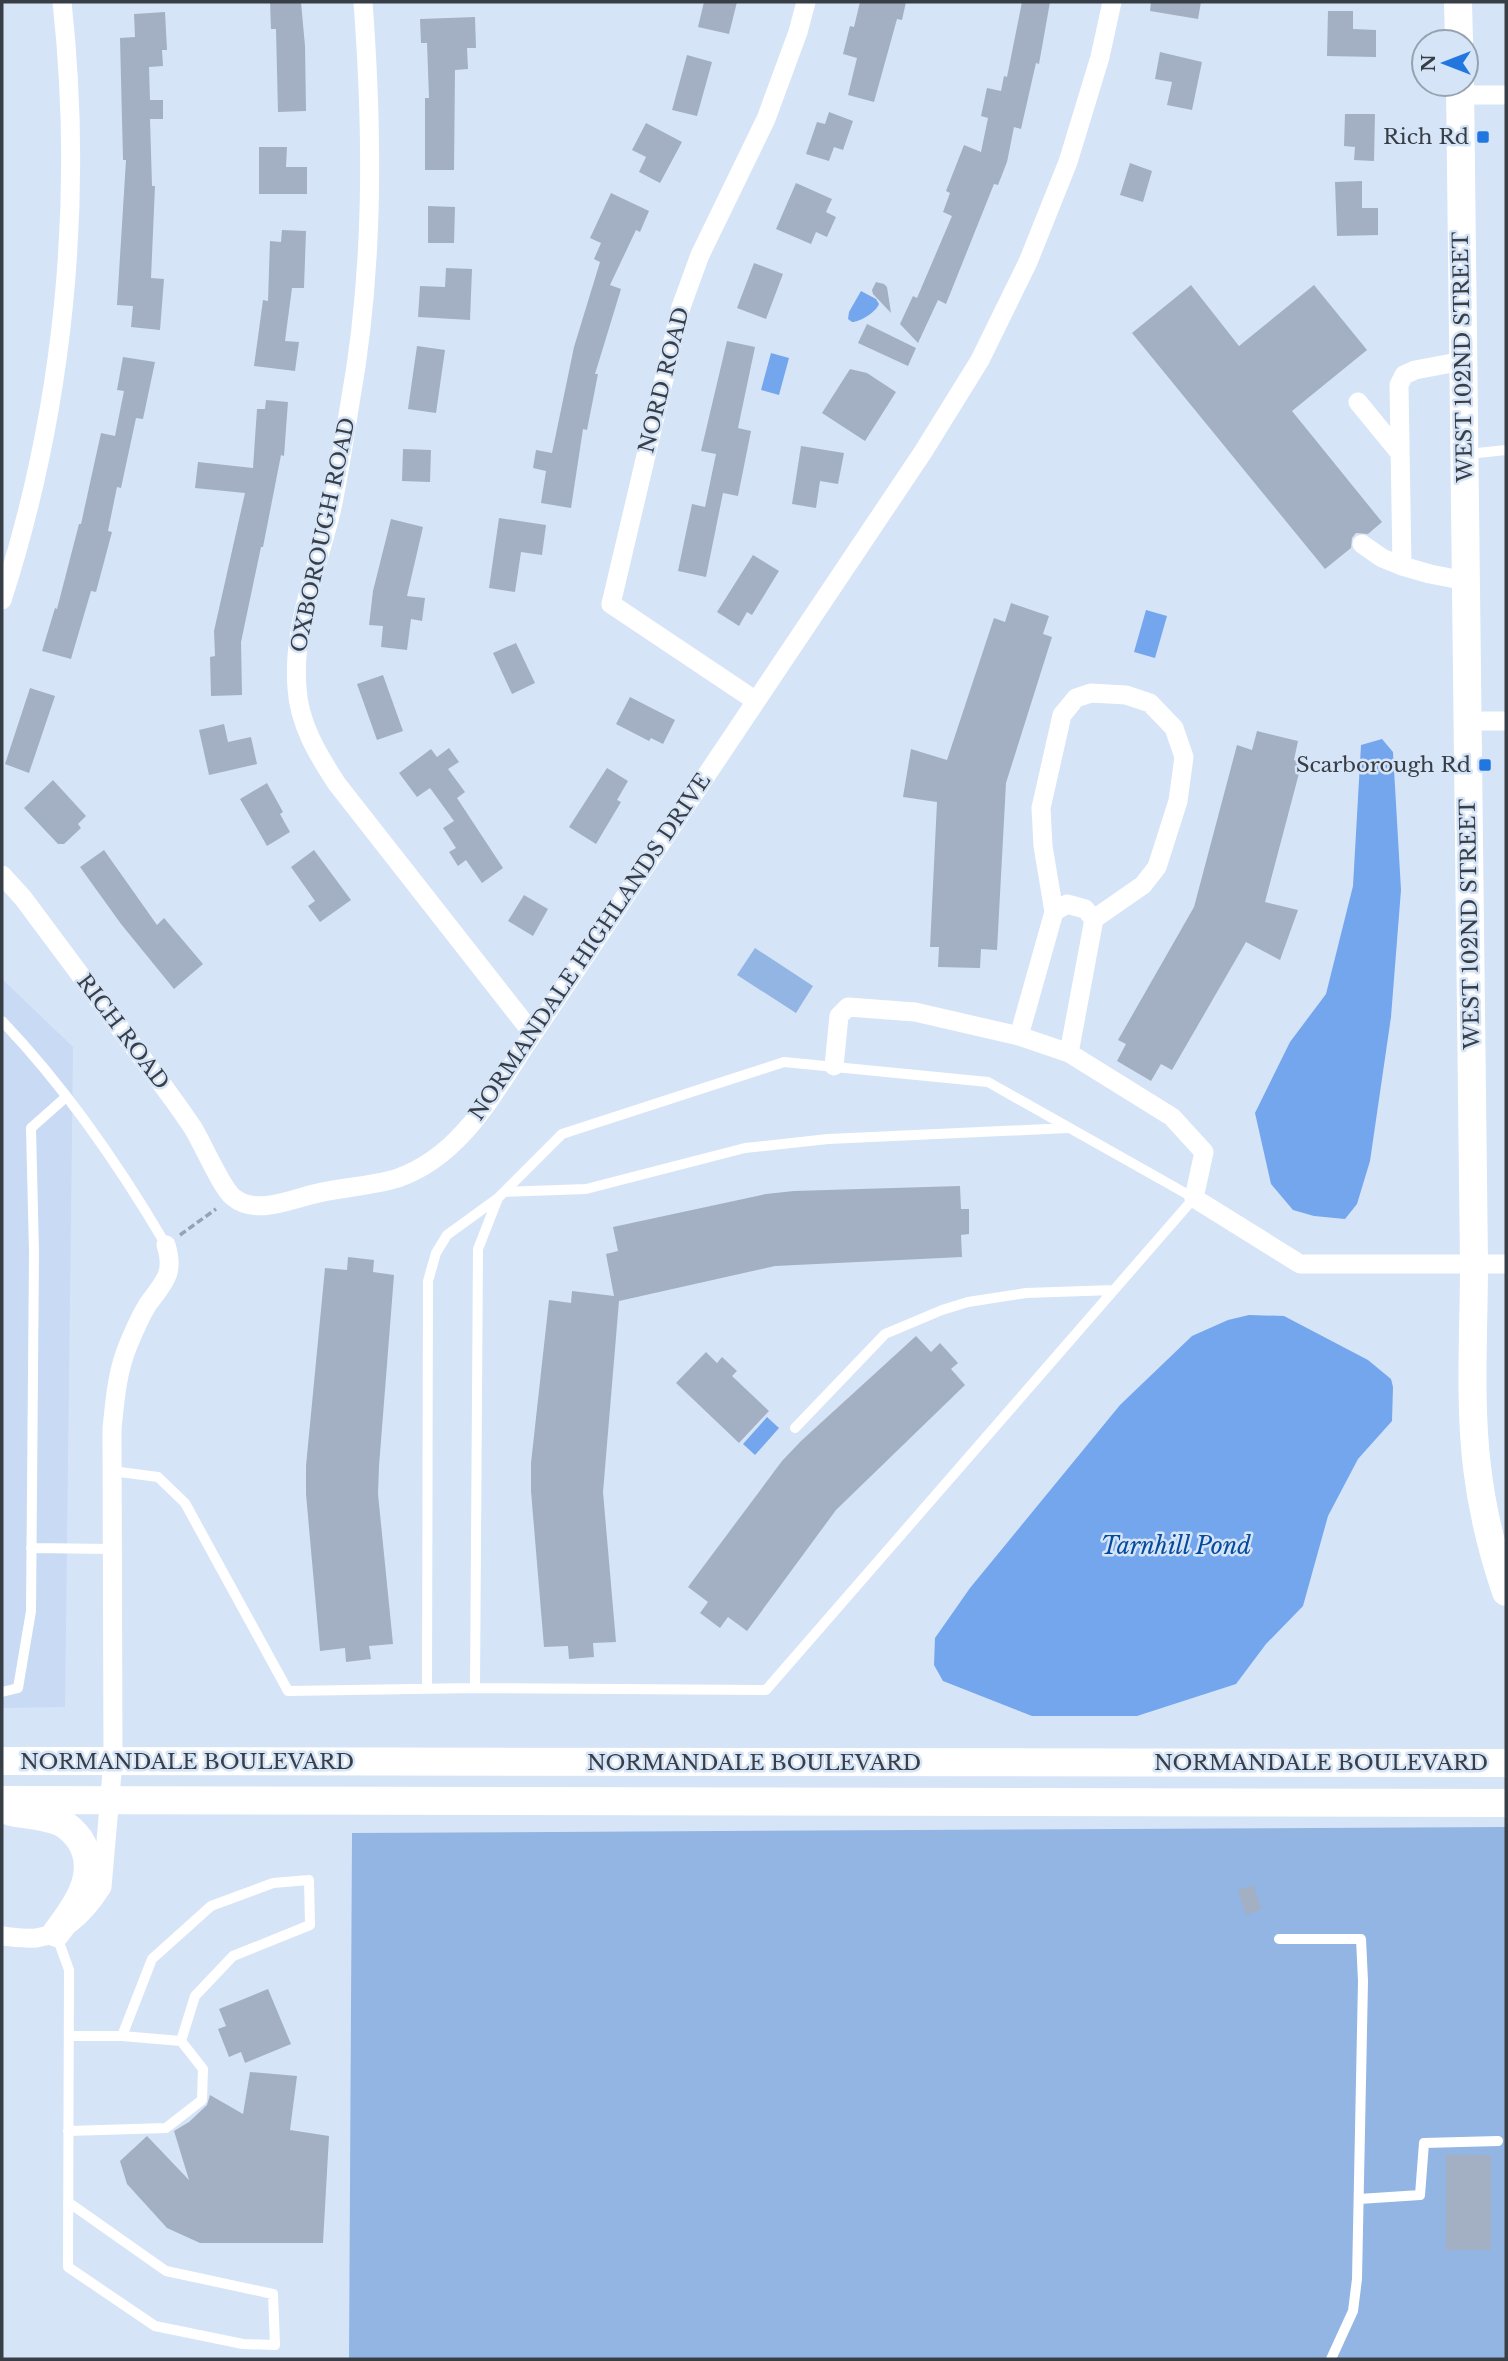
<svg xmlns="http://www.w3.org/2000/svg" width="1508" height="2361" viewBox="0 0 1508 2361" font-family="'Libre Baskerville',serif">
<rect width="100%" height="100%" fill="#d6e4f8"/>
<!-- built -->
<path fill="#c8daf4" d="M2 979 73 1047 65 1707 2 1708Z"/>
<!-- green -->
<path fill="#93b5e3" d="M755 948 813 986 796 1013 737 975Z
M1506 1827V2359H349L352 1833Z"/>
<!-- water -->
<path fill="#74a6ed" d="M861 291 876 299 879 304C876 312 860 322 852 322L848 319 849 312Z
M771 353 789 358 779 395 761 390Z
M1146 610 1167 616 1155 658 1134 652Z
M1382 739 1393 752 1401 890 1391 1017 1370 1161 1357 1204 1345 1219 1314 1216 1293 1210 1271 1184 1255 1113 1290 1042 1326 994 1353 886 1361 745Z
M1249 1315 1284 1316 1368 1360 1391 1379 1393 1387 1392 1421 1358 1459 1328 1516 1303 1606 1266 1644 1236 1684 1137 1716H1032L943 1681 934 1665 935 1638 970 1588 1120 1405 1192 1336 1228 1320Z
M767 1417 779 1428 755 1455 743 1444Z"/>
<!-- building -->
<path fill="#a3b0c3" d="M270 2H301L305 46 306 111 278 112 276 29H271Z
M704 2H737L729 34 698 27Z
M860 2H906L902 20 897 19 874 102 848 95 857 58 843 54 850 26 854 27Z
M1022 2H1050L1039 64 1036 63 1021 129 1014 127 1007 162 998 185 994 184 946 304 938 300 918 343 900 324 913 296 917 298 952 216 943 212 950 193 946 191 964 145 981 152 988 118 981 116 987 88 1001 91 1004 76 1007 77Z
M1151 2H1201L1198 19 1150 11Z
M1328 11H1353V29L1376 30V57L1327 56Z
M165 12 167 50H162L163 66 149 67 150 100H163V119H150L152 186H155L151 278 164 279 160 330 131 327 133 306 117 305 126 160H123L120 38 135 37 134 14Z
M475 17 476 48H467L468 69 455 70 454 170H425V98H429L427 43H421L420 19Z
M1160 52 1202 62 1192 110 1167 105 1172 82 1155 79Z
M687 55 712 62 697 116 672 110Z
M829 112 853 121 843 150 834 147 829 161 806 154 817 122 825 124Z
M1345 114H1375L1374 161 1354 160 1355 147 1344 146Z
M646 123 682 142 660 183 639 172 646 157 632 150Z
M259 147H287L286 167H307V194H259Z
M1130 163 1152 171 1143 202 1120 195Z
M1362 181V208H1378V235L1337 236 1335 182Z
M796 183 832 199 826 212 836 217 827 237 816 232 811 244 776 229Z
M611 193 649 211 640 232 636 230 610 285 621 289 595 374H598L587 430 583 429 571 508 541 503 546 471 533 468 536 450 552 453 574 347 600 262 594 259 601 243 590 238Z
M428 206 455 207 454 243H428Z
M282 230 306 231 304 288H292L285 341 299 342 295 371 254 366 263 300 268 301 270 241 281 242Z
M754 263 783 274 766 319 737 308Z
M446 268 472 269 470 320 418 317 420 286 445 287Z
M876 282 884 284 887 287 891 313 873 294 872 290Z
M1191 285 1239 346 1314 285 1367 350 1292 411 1382 522 1368 534 1356 533 1352 538 1351 548 1325 569 1132 333Z
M867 324 916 348 908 366 858 343Z
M727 341 755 347 738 428 751 431 738 496 723 493 706 577 678 571 692 504 705 507 716 454 701 451Z
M417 346 445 350 436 413 408 409Z
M123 357 155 362 143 419 136 418 121 488 117 487 108 531 112 532 96 592 91 591 71 659 42 651 55 608 57 609 79 524H81L101 433 115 436 124 391 117 390Z
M850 369 867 373 896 392 865 441 822 413Z
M266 400 288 402 284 456 281 455 263 547H261L241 642 242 695 211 696 210 657 215 656 214 631 245 493 195 488 198 462 253 468 257 409H265Z
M801 446 844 453 838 484 820 481 816 508 792 504Z
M403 449 431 450 430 482 402 481Z
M499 518 546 525 542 555 521 552 515 592 489 588Z
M391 519 423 527 407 596 425 598 422 621 411 619 407 650 381 647 383 626 369 625 373 591Z
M753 555 779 571 752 615 747 612 739 626 717 612Z
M1011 603 1049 616 1043 634 1052 637 1006 783 997 950 981 949 980 968 938 967 939 947H930L937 802 903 797 911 749 947 760 994 618 1005 622Z
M516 643 535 683 512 694 493 653Z
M383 675 403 731 377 740 357 684Z
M30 688 55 696 29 773 5 764Z
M630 697 675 720 663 744 651 738 649 741 616 724Z
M224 724 228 742 251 737 257 764 209 775 199 730Z
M1257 731 1298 741 1294 760 1302 762 1265 902 1298 910 1280 960 1246 942 1172 1070 1161 1064 1151 1081 1117 1061 1126 1044 1118 1040 1194 907 1237 745 1252 750Z
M449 748 459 762 448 769 465 792 457 798 503 868 482 883 466 860 458 866 449 852 456 848 443 828 454 821 430 788 417 797 399 773 431 749 437 757Z
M607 768 628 781 617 800 621 802 596 844 569 827Z
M53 780 86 816 78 824 81 828 64 844H58L24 808Z
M267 783 283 812 280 814 290 832 267 846 240 799Z
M104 850 157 925 164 918 203 964 174 989 121 924 80 867Z
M314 850 351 900 320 922 308 906 315 901 291 867Z
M524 895 548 909 533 936 508 921Z
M960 1186 961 1209H969V1234L961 1235 962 1257 775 1266 619 1301 603 1492 616 1642 593 1643 594 1657 569 1659 568 1646 544 1647 531 1491V1463L549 1300 571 1303 572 1291 614 1296 606 1254 618 1251 613 1227 766 1194 794 1191Z
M348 1257 374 1260 373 1272 394 1275 379 1466 378 1494 393 1644 369 1646 371 1659 346 1662 345 1648 320 1651 306 1494V1466L325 1268 347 1270Z
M916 1336 931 1352 940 1343 958 1363 951 1369 965 1385 836 1510 747 1631 728 1617 720 1628 700 1613 708 1602 688 1587 782 1461 801 1441Z
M706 1352 717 1363 722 1357 737 1371 732 1376 769 1411 739 1443 676 1383Z
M1253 1885 1262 1909 1246 1915 1238 1890Z
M268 1989 291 2044 245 2063 241 2052 229 2057 218 2029 226 2026 219 2009Z
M250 2072 297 2076 290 2130 329 2136 323 2243H200L167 2228 127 2184 120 2161 147 2136 189 2180 174 2131 189 2122 207 2105 210 2095 243 2114Z
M1446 2155H1491V2250H1446Z"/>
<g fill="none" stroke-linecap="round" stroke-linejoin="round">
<!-- path -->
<path stroke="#98a3b2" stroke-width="3.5" stroke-dasharray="7 3.5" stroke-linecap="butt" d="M180 1235 216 1209"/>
<!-- lane -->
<path stroke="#fff" stroke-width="10" d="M1468 454 1506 450
M2 1021C66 1088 119 1165 166 1245
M784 1062 988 1082 1194 1198 766 1690 475 1688 478 1249 498 1198 562 1134Z
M504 1192 586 1189 745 1148 828 1139 1068 1128
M795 1428 885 1334 942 1310 968 1302 1026 1293 1114 1290
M112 1471 158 1477 185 1503 288 1691 475 1688
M31 1548 112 1549
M427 1689 428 1281 436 1253 447 1235 498 1198
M2 1692 18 1688 31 1611 34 1253 31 1128 66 1097
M56 1934 69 1970 68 2267 155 2326 243 2344 275 2345 273 2294 166 2271 68 2202
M1279 1939H1361L1363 1981 1357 2279 1353 2311 1331 2359
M122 2036 181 2041
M68 2131 166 2128 202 2100 203 2069 181 2041 195 1996 233 1956 310 1925 309 1880 273 1883 211 1906 152 1959 122 2036H69
M1359 2199 1420 2195 1424 2143 1498 2141"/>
<!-- street -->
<path stroke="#fff" stroke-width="19" d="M363 2C373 135 374 271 350 403 344 439 339 476 331 512 317 570 292 627 297 688 299 724 318 755 337 784L533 1034
M1460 95H1506
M1463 361 1415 370 1404 375 1399 385 1402 566 1430 574 1466 581
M1358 402 1399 452
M1362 544 1382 558 1402 566
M2 600C64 409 84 202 62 2
M756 701 611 604 681 307 700 255 766 119 798 32 806 2
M1467 721H1506
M2 875 23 898C59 946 95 994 131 1043 152 1071 174 1099 193 1128 203 1144 221 1187 233 1197 254 1215 287 1201 310 1195 339 1187 369 1187 398 1178 464 1155 496 1088 533 1034L923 452 980 360 1028 262 1068 162 1100 57 1112 2
M1054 912 1043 846 1041 808 1062 715 1076 698 1091 693 1126 695 1150 703 1174 728 1184 757 1178 801 1157 867 1143 885 1094 919
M1019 1036 1069 1053
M834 1066 839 1016 848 1007 915 1012 1019 1036 1054 912 1067 904 1085 909 1094 919 1069 1053 1172 1117 1204 1152 1194 1198 1300 1264H1506
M2 1936C13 1937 25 1939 36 1938 65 1934 87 1911 102 1887L113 1761 112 1429C115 1399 117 1371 129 1343 134 1331 141 1315 148 1304 164 1282 175 1274 166 1245"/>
<!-- secondary -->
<path stroke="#fff" stroke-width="28" d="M1458 2 1459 42
M1460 84 1474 1264C1474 1331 1469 1400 1477 1467 1482 1510 1492 1551 1506 1592
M2 1761 1506 1763
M2 1800 1506 1803
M11 1812C26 1815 45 1816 60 1822 68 1826 75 1833 80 1840 101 1873 76 1907 56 1933"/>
</g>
<!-- markers -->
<g fill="#2176e0" stroke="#d6e4f8" stroke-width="2.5">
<rect x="1476" y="130" width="14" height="14" rx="3.5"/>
<rect x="1478" y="758" width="14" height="14" rx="3.5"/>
</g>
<g text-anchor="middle" stroke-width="5" stroke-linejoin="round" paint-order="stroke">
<!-- poi labels -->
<g font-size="21" fill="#383e45" stroke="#d6e4f8" text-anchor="end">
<text x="1469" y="144">Rich Rd</text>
<text x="1471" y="772">Scarborough Rd</text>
</g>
<!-- street labels -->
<g font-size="21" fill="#383e45" stroke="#d6e4f8">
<text transform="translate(1463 357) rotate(-91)" y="7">WEST 102ND STREET</text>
<text transform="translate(664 380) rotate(-76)" y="7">NORD ROAD</text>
<text transform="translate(323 535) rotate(-78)" y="7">OXBOROUGH ROAD</text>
<text transform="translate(1470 924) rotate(-91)" y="7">WEST 102ND STREET</text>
<text transform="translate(590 947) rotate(-56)" y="7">NORMANDALE HIGHLANDS DRIVE</text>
<text transform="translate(123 1032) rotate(53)" y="7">RICH ROAD</text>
<text x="187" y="1769">NORMANDALE BOULEVARD</text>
<text x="754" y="1770">NORMANDALE BOULEVARD</text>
<text x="1321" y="1770">NORMANDALE BOULEVARD</text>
</g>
<!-- water labels -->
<g font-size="23" font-style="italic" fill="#034b9c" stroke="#d6e4f8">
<text x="1176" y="1554">Tarnhill Pond</text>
</g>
</g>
<!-- border -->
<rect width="1508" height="2361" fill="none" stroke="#383e45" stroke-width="7"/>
<!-- north arrow -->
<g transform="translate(1445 63) rotate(270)"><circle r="33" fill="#d6e4f8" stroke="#97a2b0" stroke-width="2"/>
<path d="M0-5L12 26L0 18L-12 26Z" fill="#2176e0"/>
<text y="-10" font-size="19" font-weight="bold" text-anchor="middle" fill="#383e45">N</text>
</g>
</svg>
